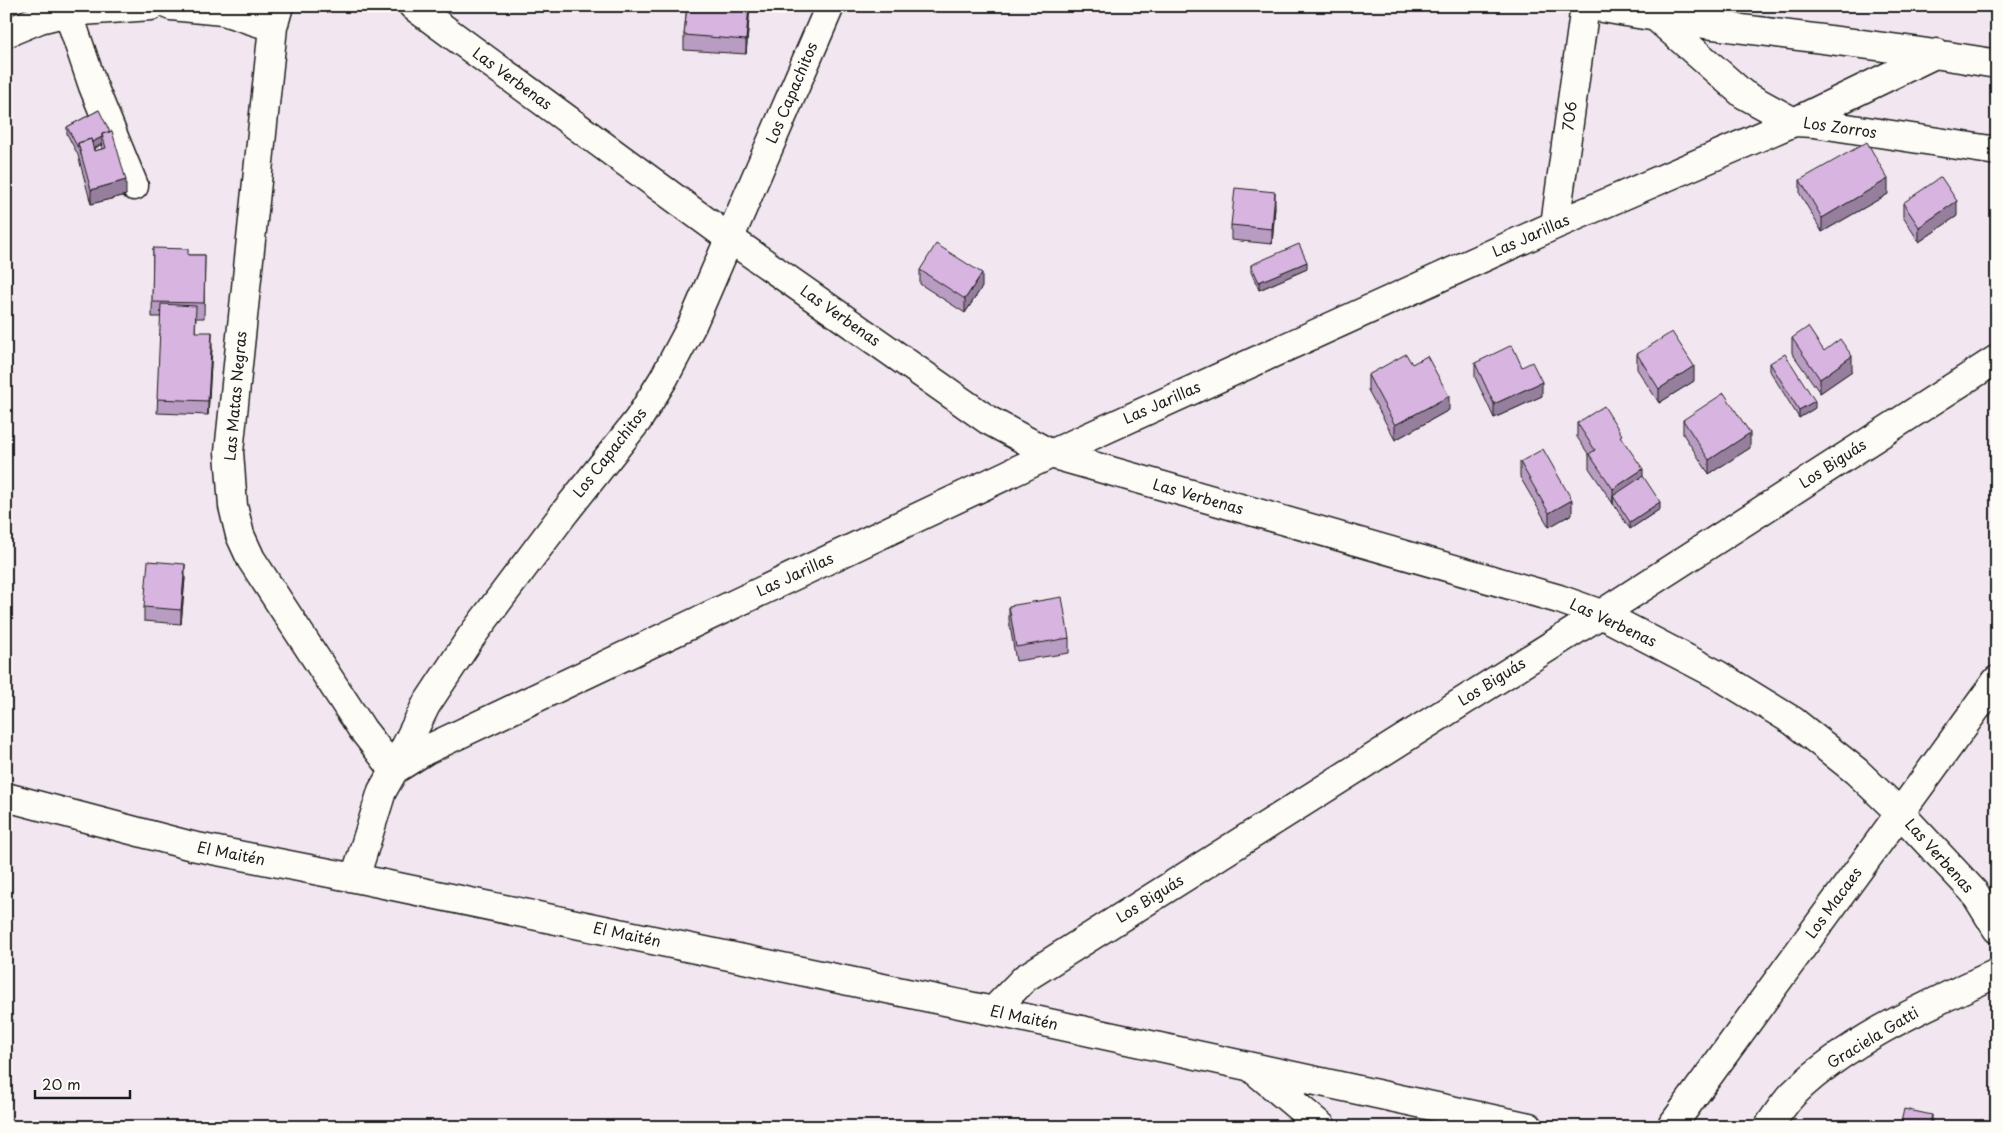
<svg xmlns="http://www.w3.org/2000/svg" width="2003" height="1133" viewBox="0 0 2003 1133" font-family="'Playpen Sans',sans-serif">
<rect width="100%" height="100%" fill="#f2e7f0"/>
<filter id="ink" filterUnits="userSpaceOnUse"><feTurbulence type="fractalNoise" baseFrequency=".02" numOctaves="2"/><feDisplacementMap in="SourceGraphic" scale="10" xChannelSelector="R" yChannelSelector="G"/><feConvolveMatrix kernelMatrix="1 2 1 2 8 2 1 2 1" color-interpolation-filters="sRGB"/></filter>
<g filter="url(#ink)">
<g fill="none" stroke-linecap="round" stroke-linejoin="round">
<!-- minor casing -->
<g stroke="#1c1c1c" stroke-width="31">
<path id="minor" d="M171 6 223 11 273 27
M279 6 273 27 229 452 233 506 240 535 251 559 362 729 394 770 426 750 1051 454 1555 225 1794 122 1937 53
M413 6 729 238 988 420 1051 454 1559 599 1601 614 1718 675 1793 721 1856 771 1900 813 1974 892 1997 929
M1592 6C1726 31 1862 40 1997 64
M68 12 93 86 134 186
M1658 19 1743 94 1794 122 1814 123 1997 151
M6 33 40 19 68 12 151 6
M1555 225 1585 6
M6 797 192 846 355 878 993 1011 1529 1127
M355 878 382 791 394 770 426 705 471 637 565 512 638 420 664 378 692 325 830 6
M993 1011 1025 978 1601 614 1997 359
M1253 1069 1322 1127
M1671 1127 1997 680
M1768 1127C1776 1116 1784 1103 1794 1093 1851 1038 1926 1006 1997 973"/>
</g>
<!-- minor -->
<use href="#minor" stroke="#fdfcf7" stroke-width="28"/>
</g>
<!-- wall -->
<path fill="#b99cc1" stroke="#1c1c1c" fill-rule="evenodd" d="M687 6H750L746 54 684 50V35Z
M99 110 126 195 91 204 78 155 67 134V127ZM102 144V149L94 151V149Z
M1800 180 1888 194 1822 232 1800 194Z
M1903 203 1957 216 1919 242 1903 217Z
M1275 207 1272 244 1231 240V225Z
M153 248 188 255H205L204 318H196L195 332 212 347 208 415 157 413 161 317H152Z
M1251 265 1307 269 1259 290 1251 272Z
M920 270 982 287 965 313 920 284Z
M1792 338 1824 351 1852 371 1820 393 1792 353Z
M1637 354 1694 381 1659 403 1637 369Z
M1475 363 1522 367 1542 396 1494 418 1475 377Z
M1770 363 1815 408 1799 418 1770 371Z
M1412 364 1449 410 1395 440 1368 390V375Z
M1683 420 1750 448 1709 474 1683 434Z
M1577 423 1622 439 1660 509 1630 529 1589 468V455L1577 437Z
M1520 462 1572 514 1549 527 1520 477Z
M185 578 181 624 144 621V607Z
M1009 606 1069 638V653L1016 661 1009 620Z"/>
<!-- shaded-wall -->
<path fill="#967f9d" stroke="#1c1c1c" d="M749 6H750L746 54V40Z
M102 137V144L81 155 80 149Z
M1888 179V194L1822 232V218Z
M126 180V195L91 204V190Z
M1275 192V207L1272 244V229Z
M1957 201V216L1919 242V227Z
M1307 262V269L1259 290V282Z
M982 273V287L965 313V299Z
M212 332V347L208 415V401Z
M1852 356V371L1820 393V379Z
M1694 366V381L1659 403V389Z
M1542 382V396L1494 418V404Z
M1449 396V410L1395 440V425Z
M1815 401V408L1799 418V410Z
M1750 433V448L1709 474V460Z
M1643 469V484L1613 496V504V489Z
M1572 500V514L1549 527V513Z
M1660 502V509L1630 529V522Z
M185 564V578L181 624V610Z
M1932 1115V1127H1929Z"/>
<!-- building -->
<path fill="#d7b5e0" stroke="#1c1c1c" d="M687 6H749L746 40 684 35Z
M99 110 110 132 102 134V137L92 142 91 139 78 143V148L67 127Z
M112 131 126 180 91 190 78 143 91 139 94 151 106 148 102 134Z
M1867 142 1888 179 1822 218 1800 180Z
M1941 177 1957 201 1919 227 1903 203Z
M1235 188 1275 192 1272 229 1231 225Z
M936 244 982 273 965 299 920 270Z
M1299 244 1307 262 1259 282 1251 265Z
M153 248 188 249V255H205L204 303 152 302Z
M161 304 196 306 195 332H212L208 401 157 399Z
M1808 327 1824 351 1840 339 1852 356 1820 379 1792 338Z
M1672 332 1694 366 1659 389 1637 354Z
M1512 345 1522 367 1532 362 1542 382 1494 404 1475 363Z
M1406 354 1412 364 1427 356 1449 396 1395 425 1368 375Z
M1785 354 1815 401 1799 410 1770 363Z
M1724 393 1750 433 1709 460 1683 420Z
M1604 406 1622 435 1620 436 1643 469 1613 489 1589 454 1595 450 1577 423Z
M1543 449 1572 500 1549 513 1520 462Z
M1643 476 1660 502 1630 522 1613 496Z
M148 561 185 564 181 610 144 607Z
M1062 597 1069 638 1016 647 1009 606Z
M1904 1109 1932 1115 1929 1127H1900Z"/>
</g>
<g text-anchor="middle" stroke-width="4.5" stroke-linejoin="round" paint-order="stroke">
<!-- street labels -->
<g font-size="15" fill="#1c1c1c" stroke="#fdfcf7">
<text transform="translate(512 79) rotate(36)" y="5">Las Verbenas</text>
<text transform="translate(792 93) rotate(-67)" y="5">Los Capachitos</text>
<text transform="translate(1570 116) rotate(-82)" y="5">706</text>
<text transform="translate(1840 128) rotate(8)" y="5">Los Zorros</text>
<text transform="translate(1531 236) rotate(-24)" y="5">Las Jarillas</text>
<text transform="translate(840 316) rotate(35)" y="5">Las Verbenas</text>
<text transform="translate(236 396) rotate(-85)" y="5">Las Matas Negras</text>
<text transform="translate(1162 403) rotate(-24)" y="5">Las Jarillas</text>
<text transform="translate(610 453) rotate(-52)" y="5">Los Capachitos</text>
<text transform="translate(1833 464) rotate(-33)" y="5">Los Biguás</text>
<text transform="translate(1198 497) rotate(16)" y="5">Las Verbenas</text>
<text transform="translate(795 575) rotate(-25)" y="5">Las Jarillas</text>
<text transform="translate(1613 623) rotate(25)" y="5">Las Verbenas</text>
<text transform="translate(1492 682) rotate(-32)" y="5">Los Biguás</text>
<text transform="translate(231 854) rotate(11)" y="5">El Maitén</text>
<text transform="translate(1939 856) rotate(48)" y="5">Las Verbenas</text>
<text transform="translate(1150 899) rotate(-32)" y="5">Los Biguás</text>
<text transform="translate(1834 903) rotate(-54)" y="5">Los Macaes</text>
<text transform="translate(627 935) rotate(12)" y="5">El Maitén</text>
<text transform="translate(1024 1018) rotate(12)" y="5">El Maitén</text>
<text transform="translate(1873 1038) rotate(-31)" y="5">Graciela Gatti</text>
</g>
</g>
<!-- margin -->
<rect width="2003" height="1133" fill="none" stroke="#fdfcf7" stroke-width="25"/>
<rect x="12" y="12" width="1978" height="1108" fill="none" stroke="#1c1c1c" stroke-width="2" filter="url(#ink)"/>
<!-- scale -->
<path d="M35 1090v8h95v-8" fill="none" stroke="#1c1c1c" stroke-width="2.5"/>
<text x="42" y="1090" font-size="15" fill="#1c1c1c" stroke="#fdfcf7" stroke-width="4" paint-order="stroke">20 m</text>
</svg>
